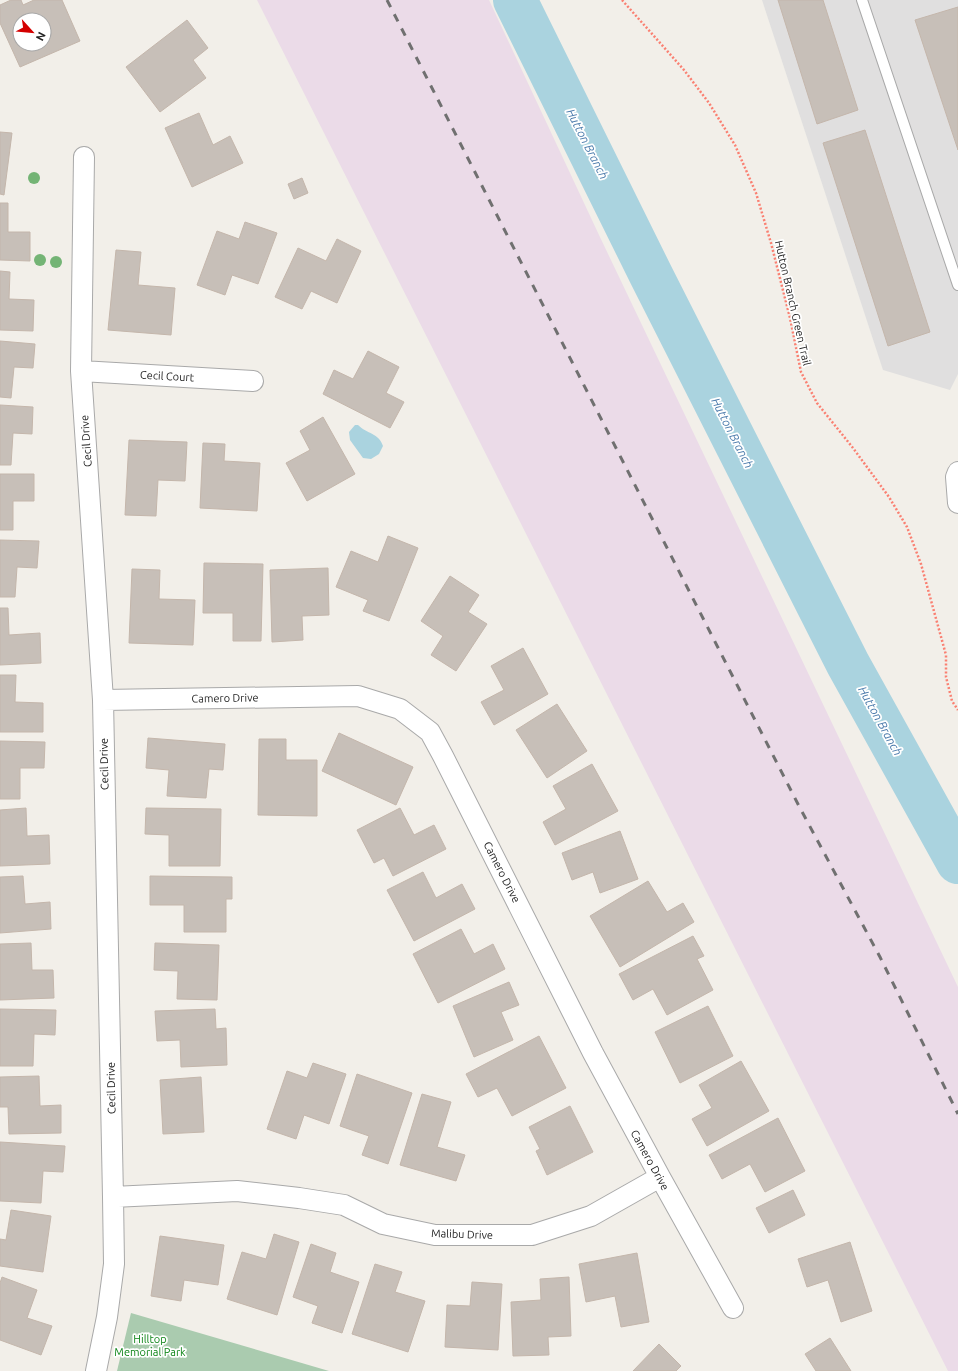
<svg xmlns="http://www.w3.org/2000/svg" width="958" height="1371" viewBox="0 0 958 1371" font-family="Ubuntu,sans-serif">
<rect width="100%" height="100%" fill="#f2efe9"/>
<!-- residential -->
<path fill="#e0dfdf" d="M762 0H958V374L950 390 883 370Z"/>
<!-- industrial -->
<path fill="#ebdbe8" d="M257 0H489L599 235 958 987V1371H948Z"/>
<!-- cemetery -->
<path fill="#aacbaf" d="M131 1313 329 1371H117Z"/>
<!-- water -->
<path fill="#aad3df" d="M355 425H358C367 434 379 433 383 446L379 454 371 459 363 458 350 440 349 432Z"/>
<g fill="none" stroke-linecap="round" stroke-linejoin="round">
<!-- river -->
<path stroke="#aad3df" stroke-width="44" d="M515 0 651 275 848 664 958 862"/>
</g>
<!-- building -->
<path fill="#c7bfb8" stroke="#c4b6ab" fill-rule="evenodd" d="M11 0H21L23 5 34 0H62L80 41 20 67 0 23V5ZM20 20H44V44H20Z
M778 0H823L858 110 817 124Z
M958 7V150L915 20Z
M187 20 208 48 193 60 206 78 160 112 126 67Z
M199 113 213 145 230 136 243 163 192 187 165 128Z
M865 130 930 332 888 346 823 143Z
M0 132 12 133 4 195 0 194Z
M302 178 308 193 294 199 288 184Z
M0 203H8V232H30V261L0 260Z
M245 222 277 233 258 284 232 275 225 295 197 285 217 231 239 239Z
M337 239 361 251 337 303 311 291 302 309 275 297 298 248 326 261Z
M116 250 141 252 138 285 175 288 171 335 108 330Z
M0 271 10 272 9 299 34 300 33 331 0 330Z
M0 341 35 344 33 368 14 367 11 398 0 397Z
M368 351 399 367 386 393 404 402 390 428 323 394 334 370 353 379Z
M0 405 33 407 32 434 13 433 11 465H0Z
M323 417 355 474 307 501 286 463 310 450 300 431Z
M129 440 187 442 185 481 158 480 156 516 125 515Z
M203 443 225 444 224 461 260 463 257 511 200 508Z
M0 474H34V501H13V530H0Z
M388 536 418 548 389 621 363 611 368 600 336 587 351 551 378 562Z
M0 540 39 541 37 568 17 567 15 597H0Z
M204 563 263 564 261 641H233V613H203Z
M328 568 329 615 302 616 303 640 272 642 270 570Z
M132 569 160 570 159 599 195 600 193 645 129 643Z
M450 576 479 595 468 612 487 624 456 671 431 655 443 636 421 621Z
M0 608H8L9 635 40 633 41 663 0 665Z
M523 648 548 694 494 725 481 702 504 690 491 666Z
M0 675H16L15 702 43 703V732H0Z
M557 704 587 751 547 778 516 730Z
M339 733 413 767 396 805 322 771Z
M148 738 225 744 223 770 209 769 206 798 167 796 169 770 146 768Z
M259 739H286V760H317V816L258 815Z
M0 741 45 742 44 768H20V799H0Z
M592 764 618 811 555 845 543 822 566 809 553 786Z
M26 808 27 836 49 835 50 864 0 866V810Z
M146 808 221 809 220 866H169V835L145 834Z
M400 808 414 835 434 825 446 849 393 876 384 858 374 863 357 830Z
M620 831 638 879 600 893 593 872 572 880 562 853Z
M423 872 436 898 462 884 475 909 414 941 387 890Z
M23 876 25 904 50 902 51 929 0 933V877Z
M150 876 232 877V899H226V932H184V905H150Z
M648 881 667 912 683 903 694 922 620 967 590 916Z
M461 929 474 954 493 944 505 969 438 1003 413 954Z
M693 936 704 956 697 959 713 990 667 1015 653 989 633 1000 619 974Z
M31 943 32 970H53L54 998 0 1000V944Z
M155 943 219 945 217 1000 177 999 178 971 154 970Z
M509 982 519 1005 501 1012 513 1040 474 1057 453 1006Z
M708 1006 733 1056 680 1083 655 1032Z
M0 1009 56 1010 55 1035 34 1034 33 1066H0Z
M215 1009 216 1029 226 1028 227 1065 181 1067 180 1040 157 1041 155 1011Z
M539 1036 566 1088 512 1116 497 1088 478 1097 466 1074Z
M741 1061 769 1111 707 1146 692 1119 712 1108 699 1085Z
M313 1063 346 1074 329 1124 304 1115 296 1139 267 1129 287 1071 307 1078Z
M357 1074 412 1093 388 1164 362 1155 369 1136 340 1126Z
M39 1076 40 1106 61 1105V1133L9 1134 8 1107H0V1077Z
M201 1077 204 1132 163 1134 160 1080Z
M422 1094 451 1102 437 1147 465 1155 456 1181 400 1165Z
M570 1106 593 1152 547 1175 536 1151 540 1149 529 1127Z
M778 1118 805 1171 765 1192 750 1164 722 1179 709 1155Z
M0 1142 65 1146 63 1172 43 1171 41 1203 0 1201Z
M793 1190 805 1215 769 1233 756 1208Z
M11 1210 51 1216 43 1272 0 1266V1239L6 1240Z
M274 1234 299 1242 277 1315 227 1299 242 1252 266 1259Z
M160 1236 224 1245 218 1285 184 1280 181 1301 151 1296Z
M850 1242 872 1311 841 1322 828 1280 807 1287 798 1259Z
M311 1244 336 1253 330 1272 359 1282 342 1333 312 1323 318 1306 293 1297Z
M637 1253 649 1322 621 1327 615 1296 586 1302 579 1264Z
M375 1264 402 1272 395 1292 425 1301 408 1352 352 1334Z
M2 1277 37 1290 27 1318 52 1326 41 1355 0 1340V1283Z
M569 1277 571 1336 548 1337 549 1355 513 1356 511 1302 541 1300 540 1279Z
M472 1282 502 1284 498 1350 445 1347 447 1305 470 1306Z
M830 1338 851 1371H816L805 1354Z
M659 1344 681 1366 676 1371H633Z"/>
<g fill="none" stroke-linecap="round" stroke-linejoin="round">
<!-- lane casing -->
<g stroke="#a9a9a9" stroke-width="12">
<path id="lane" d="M862 0 958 285"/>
</g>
<!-- street casing -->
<g stroke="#a9a9a9" stroke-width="22">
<path id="street" d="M84 157 81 371 103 700 113 1197 114 1264 107 1317 96 1371
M81 371 253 381
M958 472 956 477 958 503
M103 700 358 696 400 709 430 732 443 756 593 1053 660 1177 733 1308
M113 1197 237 1191 299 1198 344 1205 383 1224 435 1235H532L591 1216 660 1177"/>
</g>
<!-- path -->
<path stroke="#fa8072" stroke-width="2.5" stroke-dasharray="2 2" stroke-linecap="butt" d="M622 0 684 70 709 103 735 145 756 193 771 243 790 318 801 372 817 403 853 448 889 497 907 527 921 564 946 655V677L952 701 958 710"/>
<!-- lane -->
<use href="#lane" stroke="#fff" stroke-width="10"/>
<!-- street -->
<use href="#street" stroke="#fff" stroke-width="20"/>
<!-- rail -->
<path stroke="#707070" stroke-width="3" stroke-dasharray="8 8" stroke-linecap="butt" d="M387 0 800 808 880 957 958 1114"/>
</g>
<!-- trees -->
<g fill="#74b475">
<circle cx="34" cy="178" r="6"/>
<circle cx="40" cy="260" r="6"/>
<circle cx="56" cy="262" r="6"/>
</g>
<g text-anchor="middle" stroke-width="3.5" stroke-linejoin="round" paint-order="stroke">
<!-- street labels -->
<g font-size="11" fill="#222" stroke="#fff">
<text transform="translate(793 303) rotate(77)" y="4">Hutton Branch Green Trail</text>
<text transform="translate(167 376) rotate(3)" y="4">Cecil Court</text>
<text transform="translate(86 441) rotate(-94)" y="4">Cecil Drive</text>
<text transform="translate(225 698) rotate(-1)" y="4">Camero Drive</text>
<text transform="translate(104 764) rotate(-91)" y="4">Cecil Drive</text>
<text transform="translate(502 872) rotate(63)" y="4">Camero Drive</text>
<text transform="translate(111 1088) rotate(-91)" y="4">Cecil Drive</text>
<text transform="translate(650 1160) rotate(61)" y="4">Camero Drive</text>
<text transform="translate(462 1234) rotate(2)" y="4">Malibu Drive</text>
</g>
<!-- park labels -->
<g font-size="11" fill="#0c8416" stroke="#fff">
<text x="150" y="1343">Hilltop<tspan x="150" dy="13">Memorial Park</tspan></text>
</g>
<!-- water labels -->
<g font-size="12" font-style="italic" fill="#4a7aab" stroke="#fff">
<text transform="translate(587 144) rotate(63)" y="4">Hutton Branch</text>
<text transform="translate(732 433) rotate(63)" y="4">Hutton Branch</text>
<text transform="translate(880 721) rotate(61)" y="4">Hutton Branch</text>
</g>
</g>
<!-- north arrow -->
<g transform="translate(32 32) rotate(117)"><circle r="19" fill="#ffffff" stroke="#a7a7a7"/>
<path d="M0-3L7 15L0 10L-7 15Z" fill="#d40000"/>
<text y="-6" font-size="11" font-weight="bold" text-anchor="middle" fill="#222222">N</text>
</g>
</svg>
